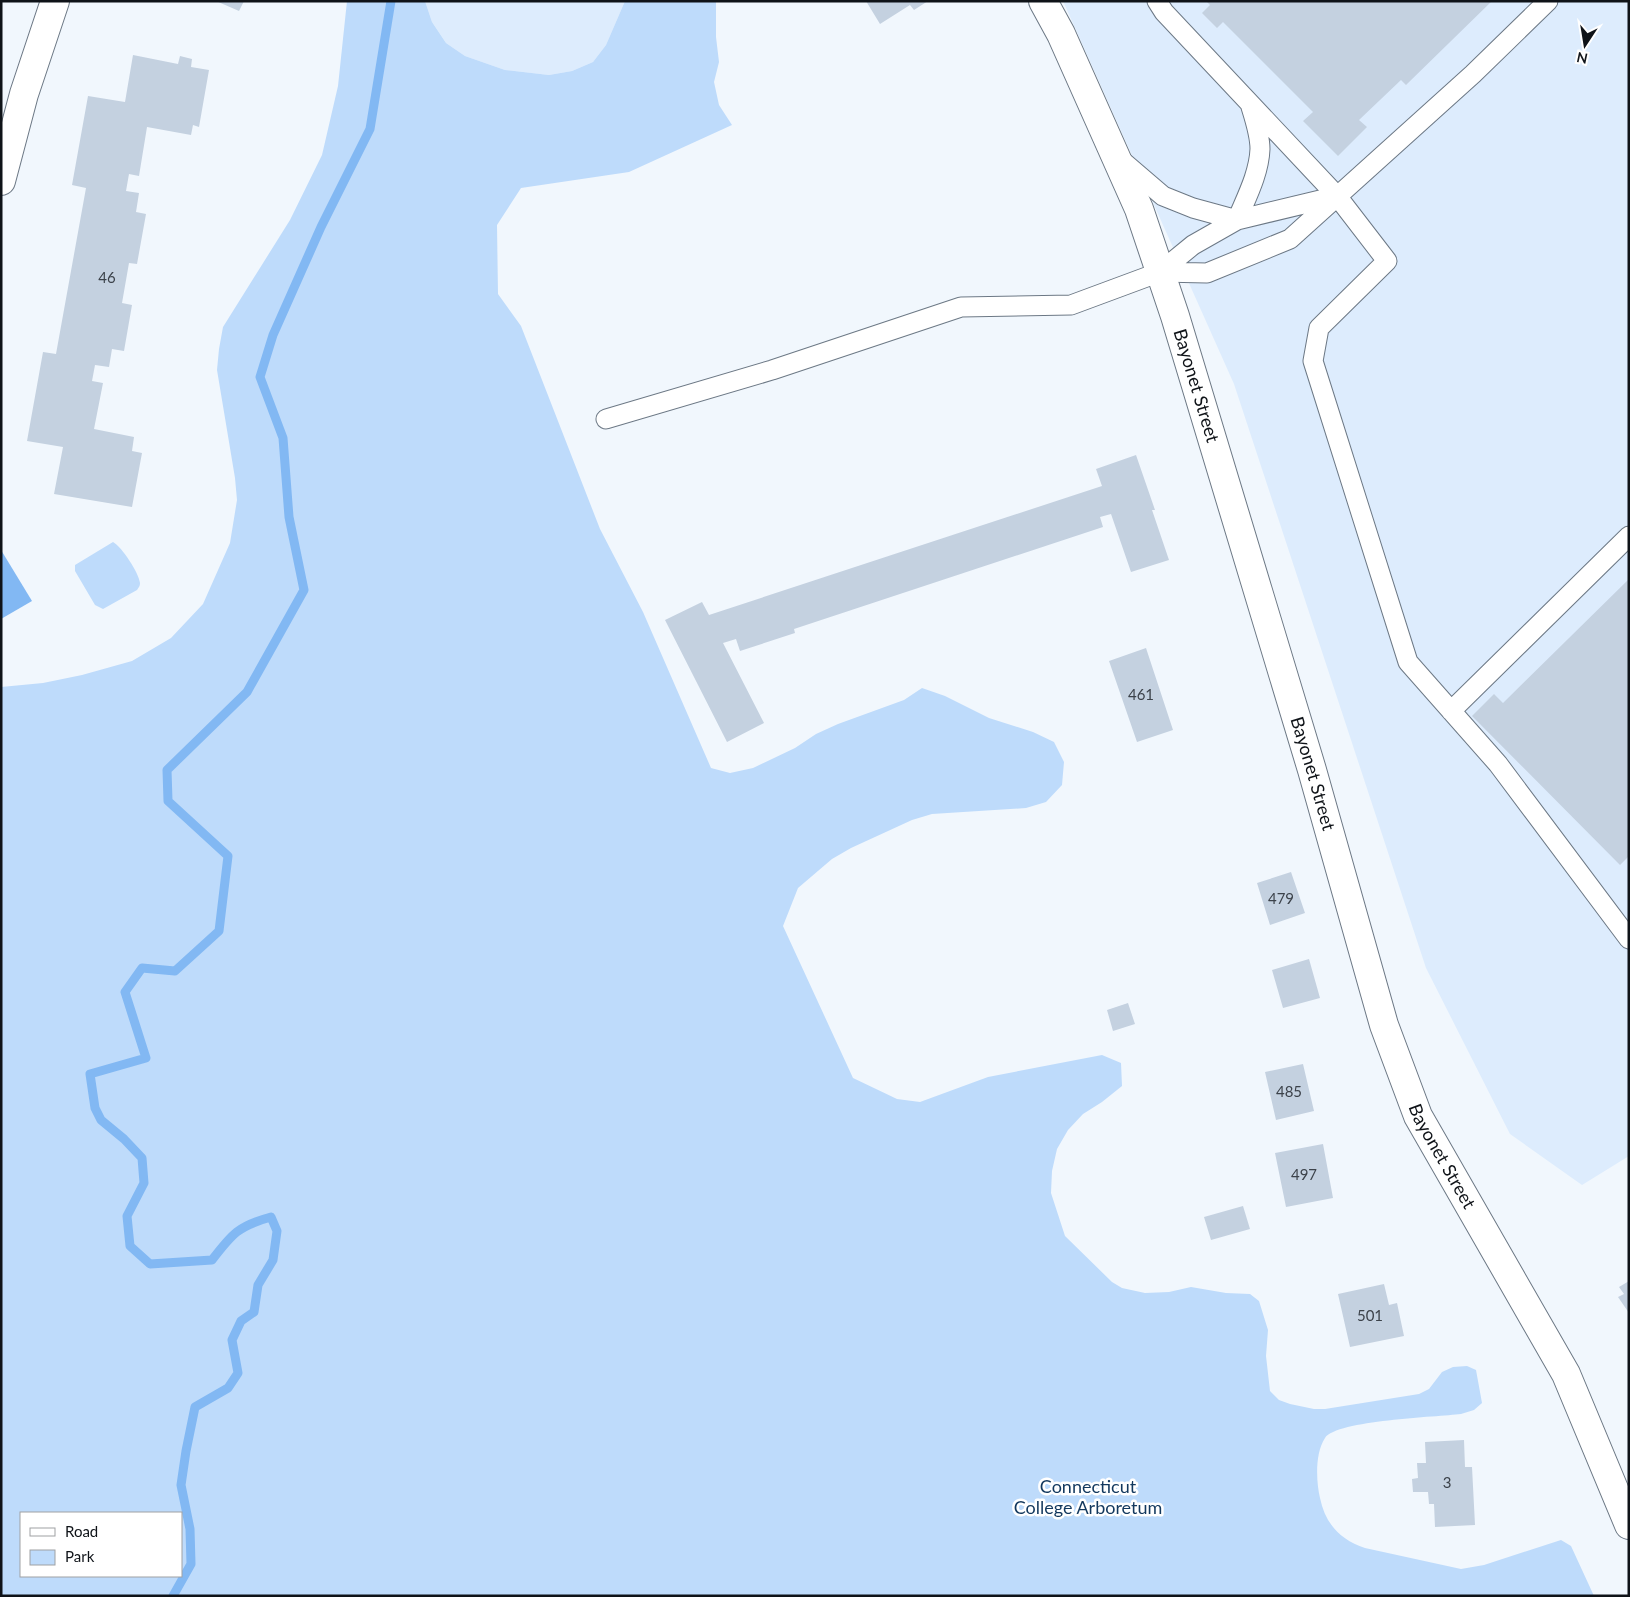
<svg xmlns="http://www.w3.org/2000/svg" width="1630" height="1597" viewBox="0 0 1630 1597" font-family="Lato,sans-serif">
<rect width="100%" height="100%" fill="#f1f7fd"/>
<!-- built -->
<path fill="#ddecfd" d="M425 1H625L606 45 593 62 572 71 549 75 505 70 465 56 446 43 432 22Z
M1063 1H1629V1156L1582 1185 1510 1134 1426 968 1234 384Z"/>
<!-- green -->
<path fill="#bedbfb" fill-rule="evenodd" d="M347 1H425L432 22 446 43 465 56 505 70 549 75 572 71 593 62 606 45 625 1H716V37L719 62 714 82 719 105 732 125 629 172 521 188 497 225 498 294 521 326 600 529 643 612 711 768 730 773 753 768 795 748 816 734 838 724 904 700 922 688 945 696 989 718 1033 732 1054 742 1064 762 1062 785 1046 802 1026 808 932 814 912 820 851 848 832 859 798 888 783 926 853 1078 897 1099 920 1102 988 1077 1102 1055 1121 1063 1122 1086 1102 1102 1083 1114 1068 1130 1057 1149 1052 1171 1051 1193 1065 1236 1112 1282 1122 1288 1145 1293 1169 1292 1191 1287 1226 1293 1250 1294 1259 1301 1268 1330 1266 1356 1270 1391 1279 1400 1290 1404 1314 1409H1325L1419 1394 1429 1389 1442 1372 1453 1367 1467 1366 1476 1370 1482 1403 1474 1410 1461 1414C1437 1417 1337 1420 1325 1438 1315 1453 1316 1481 1320 1498 1325 1523 1340 1540 1365 1548L1461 1569 1484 1565 1561 1540 1571 1546 1594 1596H1V687L43 683 82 675 132 661 171 638 203 604 230 543 237 500 235 478 217 370 219 349 223 327 290 220 322 155 338 86ZM21 1513H181V1576H21Z
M113 542C122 547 139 573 140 583 140 586 139 587 137 590L103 609 95 605 75 571V565Z"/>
<!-- water -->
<path fill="#82b8f3" d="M1 550 32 601 1 619Z"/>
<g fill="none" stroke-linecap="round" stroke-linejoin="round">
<!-- stream -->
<path stroke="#82b8f3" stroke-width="9" d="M173 1596 191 1564 190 1529 181 1485 186 1451 195 1407 228 1388 238 1373 232 1340 241 1321 254 1312 258 1285 273 1260 277 1231 271 1217C238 1226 232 1234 212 1260L150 1264 130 1246 127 1216 144 1183 142 1158 124 1139 101 1120 95 1108 90 1074 146 1058 125 992 142 968 175 971 219 931 228 856 168 801 167 770 247 692 304 590 289 517 283 438 260 377 273 335 321 227 370 129 391 1"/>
</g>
<!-- building -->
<path fill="#c4d1e0" d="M216 1H244L239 11Z
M866 1H928L914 10 910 5 880 24Z
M1206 1H1492L1406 85 1401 80 1359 120 1367 127 1338 156 1303 121 1313 112 1223 22 1217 28 1202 13 1210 5Z
M133 55 178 64 180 56 192 59 191 67 209 70 199 127 193 125 191 135 147 127 139 176 129 174 126 191 139 193 136 212 146 214 137 264 129 263 122 303 132 305 124 351 112 349 109 367 95 365 92 381 103 383 94 429 134 437 132 451 142 453 132 507 54 494 63 447 27 441 43 352 56 354 86 188 72 185 88 96 125 102Z
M1136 455 1155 510H1152L1169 560 1131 572 1111 514 1100 517 1103 527 794 629 795 633 740 651 736 639 723 643 764 723 727 742 665 620 702 602 709 615 1102 486 1096 469Z
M1629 579V856L1620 865 1472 716 1494 694 1503 703Z
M1146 648 1173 730 1137 742 1109 661Z
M1291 872 1305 913 1270 925 1257 883Z
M1309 959 1320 998 1283 1008 1272 970Z
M1128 1003 1135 1024 1113 1031 1107 1010Z
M1303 1064 1314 1111 1276 1120 1265 1072Z
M1323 1144 1333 1198 1286 1207 1275 1153Z
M1243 1206 1250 1229 1211 1240 1204 1217Z
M1629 1281V1313L1618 1297 1624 1294 1619 1287Z
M1384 1284 1389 1305 1397 1303 1404 1336 1350 1347 1338 1294Z
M1464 1440 1465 1467H1472L1475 1525 1435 1527 1434 1504H1429L1428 1492H1413L1412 1479 1418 1478 1417 1463H1426L1425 1442Z"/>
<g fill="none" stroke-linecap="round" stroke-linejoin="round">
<!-- service casing -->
<g stroke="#6c7885" stroke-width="21">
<path id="service" d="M1157 1 1164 12 1337 196 1387 261 1319 328 1313 361 1408 662 1498 764 1629 939
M1121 160 1163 196 1193 208 1237 220
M1237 220C1246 198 1259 174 1260 149 1260 135 1255 120 1251 107
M1160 272 1207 273 1290 239 1473 74 1548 1
M606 419 772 370 961 307 1071 305 1160 272 1193 245 1237 220 1337 196
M1451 711 1629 536"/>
</g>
<!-- minor casing -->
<g stroke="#6c7885" stroke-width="30">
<path id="minor" d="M1 181 24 94 55 1"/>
</g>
<!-- tertiary casing -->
<g stroke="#6c7885" stroke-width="30">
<g id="tertiary">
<path id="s1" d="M1043 1 1061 34 1139 209 1175 316 1312 770 1384 1025 1418 1116 1566 1374 1629 1525"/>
</g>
</g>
<!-- service -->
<use href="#service" stroke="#fff" stroke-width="19"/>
<!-- minor -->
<use href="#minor" stroke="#fff" stroke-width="28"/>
<!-- tertiary -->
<use href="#tertiary" stroke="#fff" stroke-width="28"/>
</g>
<g text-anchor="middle" stroke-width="5" stroke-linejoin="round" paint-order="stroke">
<!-- number labels -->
<g font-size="15" fill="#3c424a">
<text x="107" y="283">46</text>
<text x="1141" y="700">461</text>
<text x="1281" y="904">479</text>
<text x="1289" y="1097">485</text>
<text x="1304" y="1180">497</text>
<text x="1370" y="1321">501</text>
<text x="1447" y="1488">3</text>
</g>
<!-- street labels -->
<g font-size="18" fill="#0f1318" stroke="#fff">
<text dy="6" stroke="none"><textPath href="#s1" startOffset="415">Bayonet Street</textPath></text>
<text dy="6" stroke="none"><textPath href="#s1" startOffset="820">Bayonet Street</textPath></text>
<text dy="6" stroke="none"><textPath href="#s1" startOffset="1225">Bayonet Street</textPath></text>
</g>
<!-- park labels -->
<g font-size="18" fill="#12385e" stroke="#fff">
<text x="1088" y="1493">Connecticut<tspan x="1088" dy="21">College Arboretum</tspan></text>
</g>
</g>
<!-- border -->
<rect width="1630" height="1597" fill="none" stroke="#0f1318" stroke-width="5"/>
<!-- legend -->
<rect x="20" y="1512" width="162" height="65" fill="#ffffff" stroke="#9fa1a3"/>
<rect x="30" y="1528" width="25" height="8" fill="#ffffff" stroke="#9fa1a3"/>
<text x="65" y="1537" font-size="15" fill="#0f1318">Road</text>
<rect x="30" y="1550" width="25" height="15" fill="#bedbfb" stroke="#9fa1a3"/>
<text x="65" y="1562" font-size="15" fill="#0f1318">Park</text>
<!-- north arrow -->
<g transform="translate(1585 45) rotate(192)" stroke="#ffffff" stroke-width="4" paint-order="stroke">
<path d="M0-4L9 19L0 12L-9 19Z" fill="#0f1318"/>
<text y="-8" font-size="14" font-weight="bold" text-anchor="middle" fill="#0f1318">N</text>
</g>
</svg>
